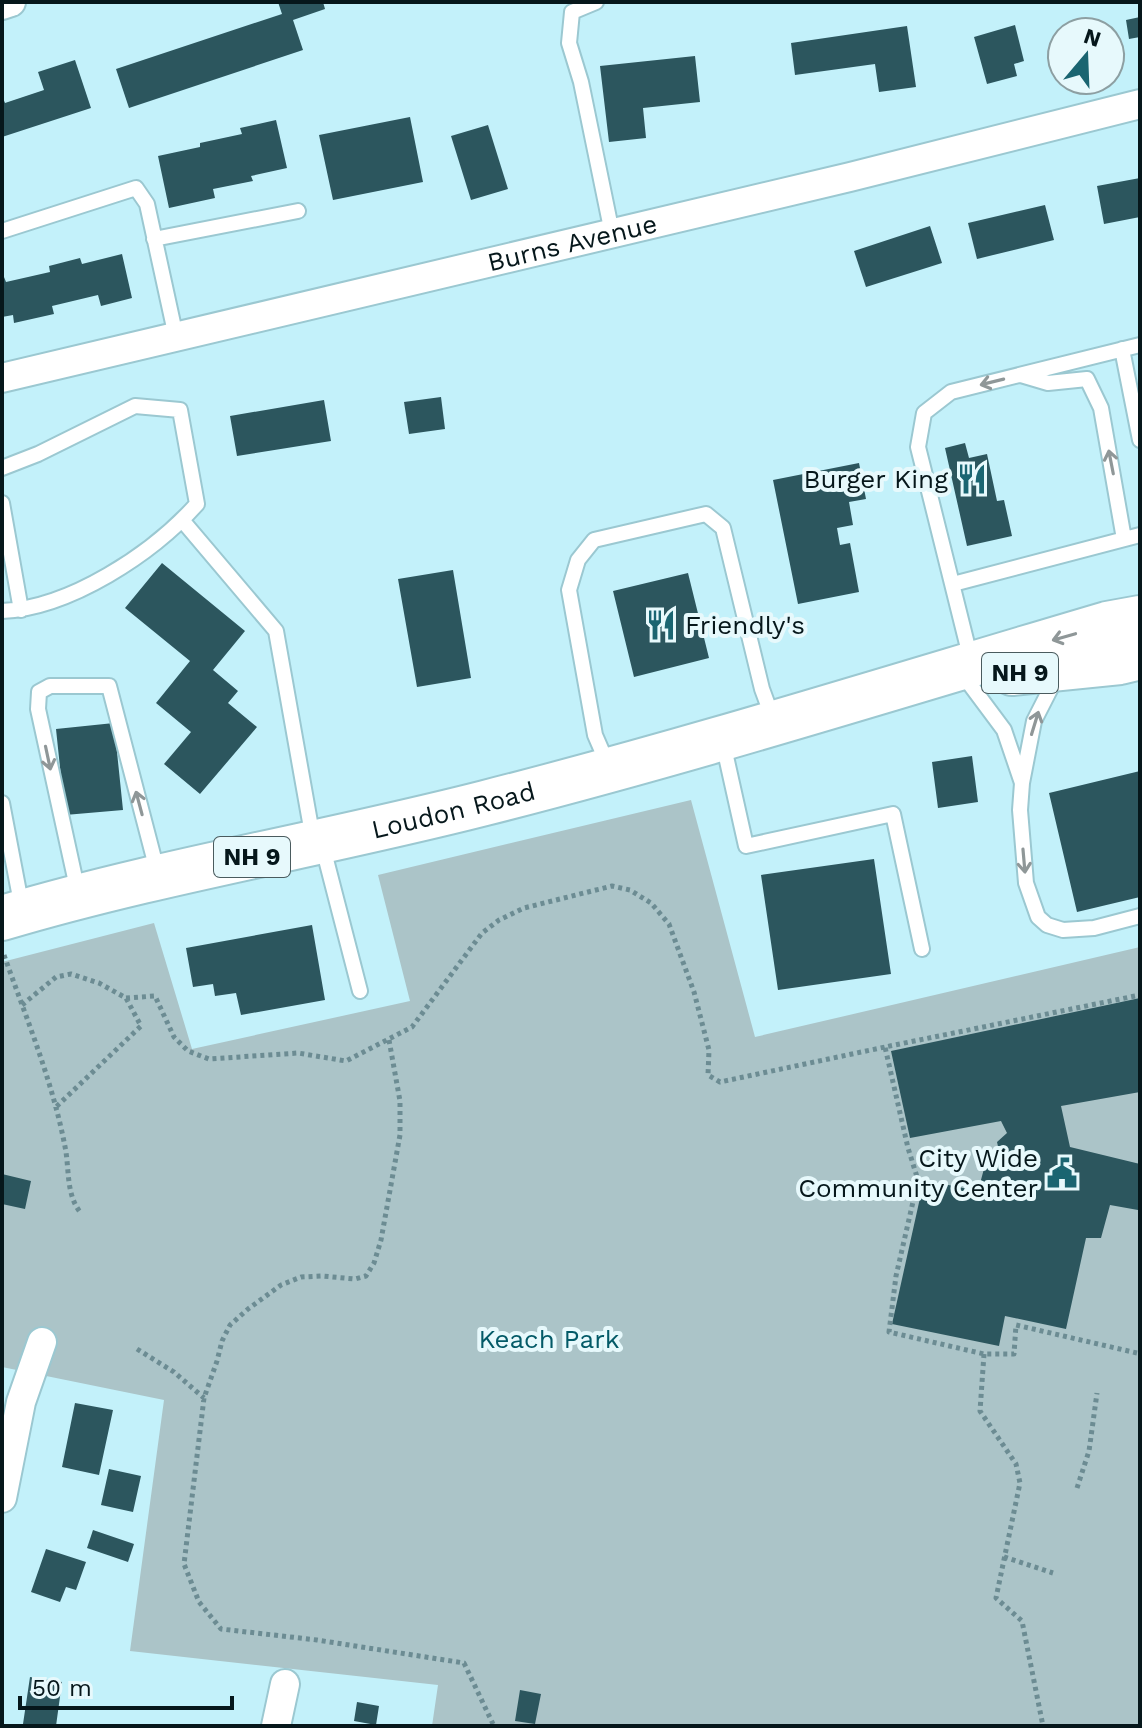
<svg xmlns="http://www.w3.org/2000/svg" width="1142" height="1728" viewBox="0 0 1142 1728" font-family="'Work Sans',sans-serif">
<rect width="100%" height="100%" fill="#c3f1fa"/>
<!-- green -->
<path fill="#abc4c8" d="M691 800 755 1037 1140 947V1726H432L438 1685 130 1651 164 1400 2 1367V962L154 923 192 1049 410 1001 378 875Z"/>
<!-- building -->
<path fill="#2c565e" d="M278 2H323L325 9 293 20 303 50 129 108 116 69 282 14Z
M1140 17V37L1129 39 1126 20Z
M1015 25 1024 61 1014 64 1017 76 987 84 974 37Z
M907 26 916 87 879 92 875 64 795 75 791 43Z
M695 56 700 102 643 108 646 138 609 142 600 66Z
M75 60 91 108 2 137V96L5 103 44 90 38 72Z
M410 117 423 182 333 200 319 135Z
M276 120 287 168 251 176 253 181 213 189 215 198 169 208 158 156 200 147V143L242 134 240 128Z
M488 125 508 189 471 200 451 136Z
M1140 178V217L1104 224 1097 186Z
M1045 205 1054 240 977 259 968 223Z
M930 226 942 263 866 287 854 251Z
M122 254 132 298 101 306 98 295 52 306 54 314 14 323 13 315 2 317V272L6 282 50 272 49 266 80 258 82 264Z
M441 397 445 429 409 434 404 402Z
M324 400 331 441 237 456 230 416Z
M965 443 969 458 987 454 997 501 1004 500 1012 536 967 546 945 448Z
M859 463 866 499 849 502 853 525 837 528 840 545 850 543 859 592 798 604 773 480Z
M162 563 245 631 213 670 238 691 228 703 257 727 200 794 164 764 191 732 156 703 190 661 125 608Z
M453 570 471 678 417 687 398 579Z
M688 573 709 658 634 677 613 591Z
M114 723 123 810 65 815 56 729Z
M972 756 978 802 938 808 932 762Z
M1140 771V897L1077 912 1049 793Z
M874 859 891 974 778 990 761 875Z
M312 925 325 1000 241 1015 236 993 215 996 213 984 193 987 186 948Z
M1140 998V1092L1061 1106 1070 1147 1140 1164 1138 1210 1110 1205 1101 1238H1086L1066 1329 1005 1316 999 1346 892 1324 924 1180 978 1191 985 1165 1000 1155 997 1142 1007 1133 1001 1121 910 1138 891 1051Z
M2 1174 31 1181 25 1209 2 1204Z
M75 1403 113 1410 99 1475 62 1467Z
M109 1469 141 1476 133 1512 101 1505Z
M93 1530 134 1544 128 1562 87 1548Z
M46 1549 86 1562 76 1590 66 1587 60 1602 31 1592Z
M30 1677 62 1682 56 1726 23 1724Z
M520 1690 541 1694 535 1724 515 1721Z
M357 1702 379 1706 376 1725 354 1721Z"/>
<g fill="none" stroke-linecap="round" stroke-linejoin="round">
<!-- lane casing -->
<g stroke="#9bc8d1" stroke-width="18">
<path id="lane" d="M596 2 572 12 569 43 581 82 612 233
M2 231 136 188 147 204 176 337
M154 239 298 211
M1122 349 1140 440
M1021 375 1048 383 1087 379 1101 408 1124 539
M2 468 38 454 135 406 180 410 197 504C152 554 70 608 2 611
M2 503 21 610
M182 520 276 631 313 839
M953 584 1140 535
M971 660 918 447 924 413 951 392 1140 345
M1058 674 1034 721 1022 783 1020 810 1026 883 1038 917 1047 925 1063 930 1094 928 1140 916
M966 679 1004 730 1022 783
M723 743 746 846 893 814 922 949
M608 765 595 735 569 590 578 560 594 540 706 514 723 528 762 689 773 719
M2 803 22 908
M322 844 360 991
M78 892 38 709 39 692 50 686H109L158 874"/>
</g>
<!-- street casing -->
<g stroke="#9bc8d1" stroke-width="32">
<g id="street">
<path d="M2 5 11 2"/>
<path id="s1" d="M2 378 850 177 1140 104"/>
<path d="M2 1498 21 1402 42 1342"/>
<path d="M276 1726 285 1684"/>
</g>
</g>
<!-- primary casing -->
<g stroke="#9bc8d1" stroke-width="48">
<g id="primary">
<path d="M1012 673 1120 662 1140 657"/>
<path id="s2" d="M2 918C160 871 325 844 485 803 694 750 900 685 1107 624L1140 618"/>
</g>
</g>
<!-- path -->
<path stroke="#6c8c93" stroke-width="5" stroke-dasharray="4 4" stroke-linecap="butt" d="M4 955C27 1020 54 1085 66 1152 69 1173 67 1195 80 1212
M126 998 155 996 174 1037 188 1051 209 1059 298 1053 346 1061 412 1027 482 933 499 920 524 908 612 886 630 890 651 903 669 924 694 992 709 1050 708 1075 720 1082 885 1047
M22 1005 56 977 71 974 99 983 126 998 141 1026 56 1107
M389 1040 400 1101V1135L381 1240 374 1263 366 1276 355 1279 322 1276 301 1277 281 1285 248 1309 230 1325 222 1341 217 1361 204 1398 184 1564 199 1602 221 1629 317 1640 464 1663 493 1724 497 1726
M137 1349 174 1372 204 1398
M1137 1353 1016 1325 1014 1354H984L889 1332 896 1276 918 1180 908 1148 885 1047 1140 995
M984 1354 980 1411 1016 1464 1020 1483 996 1598 1022 1621 1043 1726
M1077 1488 1089 1451 1097 1393
M1004 1557 1053 1573"/>
<!-- lane -->
<use href="#lane" stroke="#fff" stroke-width="14"/>
<!-- street -->
<use href="#street" stroke="#fff" stroke-width="28"/>
<!-- primary -->
<use href="#primary" stroke="#fff" stroke-width="44"/>
</g>
<!-- one-way arrows -->
<defs><path id="oneway-shaft" d="M-6 0H5M1.5-3L5.5 0L1.5 3" fill="none" stroke-width="1.6" stroke-linecap="round" stroke-linejoin="round" transform="scale(2)"/></defs>
<g stroke="#8f9798">
<use href="#oneway-shaft" transform="translate(992 382) rotate(166)"/>
<use href="#oneway-shaft" transform="translate(1111 462) rotate(-101)"/>
<use href="#oneway-shaft" transform="translate(1064 637) rotate(164)"/>
<use href="#oneway-shaft" transform="translate(1035 723) rotate(-73)"/>
<use href="#oneway-shaft" transform="translate(48 758) rotate(78)"/>
<use href="#oneway-shaft" transform="translate(139 803) rotate(-105)"/>
<use href="#oneway-shaft" transform="translate(1024 861) rotate(85)"/>
</g>
<!-- icons -->
<defs>
<g id="restaurant-bare" transform="scale(2.4)"><path d="M-5-6h1v4h1v-4h1v4h1v-4h1v5L-1.5 .5V6h-2V.5L-5-1ZM5-6V6H3V1.5H1.5Q1.5-4 5-6Z" fill="#1a6571" stroke="#e7f9fc" stroke-width="2.5" paint-order="stroke"/></g>
<g id="civic-bare" transform="scale(2.4)"><path d="M-.6-6.5H3V-4.5H.6V-3L4-1V1h2V6H-6V1h2V-1L-.6-3ZM-1.2 2.5V6h2.4V2.5Z" fill="#1a6571" stroke="#e7f9fc" stroke-width="2.5" paint-order="stroke"/></g>
</defs>
<g fill-rule="evenodd">
<use href="#restaurant-bare" x="972" y="479"/>
<use href="#restaurant-bare" x="661" y="625"/>
<use href="#civic-bare" x="1062" y="1173"/>
</g>
<g text-anchor="middle" stroke-width="8" stroke-linejoin="round" paint-order="stroke">
<!-- shield labels -->
<g fill="#e7f9fc" stroke="#4a5b5e" stroke-width="2">
<rect x="982" y="653" width="76" height="40" rx="6"/>
<rect x="214" y="837" width="76" height="40" rx="6"/>
</g>
<g font-size="24" font-weight="bold" fill="#06171b">
<text x="1020" y="681">NH 9</text>
<text x="252" y="865">NH 9</text>
</g>
<!-- street labels -->
<g font-size="26" fill="#06171b" stroke="#e7f9fc">
<text dy="9" stroke="none"><textPath href="#s1" startOffset="586">Burns Avenue</textPath></text>
<text dy="9" stroke="none"><textPath href="#s2" startOffset="464">Loudon Road</textPath></text>
</g>
<!-- poi labels -->
<g font-size="26" fill="#06171b" stroke="#e7f9fc" text-anchor="end">
<text x="948" y="488">Burger King</text>
<text x="685" y="634" text-anchor="start">Friendly's</text>
<text x="1038" y="1167">City Wide<tspan x="1038" dy="30">Community Center</tspan></text>
</g>
<!-- park labels -->
<g font-size="26" fill="#035a67" stroke="#e7f9fc">
<text x="549" y="1348">Keach Park</text>
</g>
</g>
<!-- border -->
<rect width="1142" height="1728" fill="none" stroke="#06171b" stroke-width="8"/>
<!-- north arrow -->
<g transform="translate(1086 56) rotate(19)"><circle r="38" fill="#e7f9fc" stroke="#8d9fa2" stroke-width="2"/>
<path d="M0-6L14 30L0 20L-14 30Z" fill="#1a6571"/>
<text y="-12" font-size="22" font-weight="bold" text-anchor="middle" fill="#06171b">N</text>
</g>
<!-- scale -->
<path d="M20 1696v12h212v-12" fill="none" stroke="#06171b" stroke-width="4"/>
<text x="32" y="1696" font-size="24" fill="#06171b" stroke="#e7f9fc" stroke-width="6" paint-order="stroke">50 m</text>
</svg>
